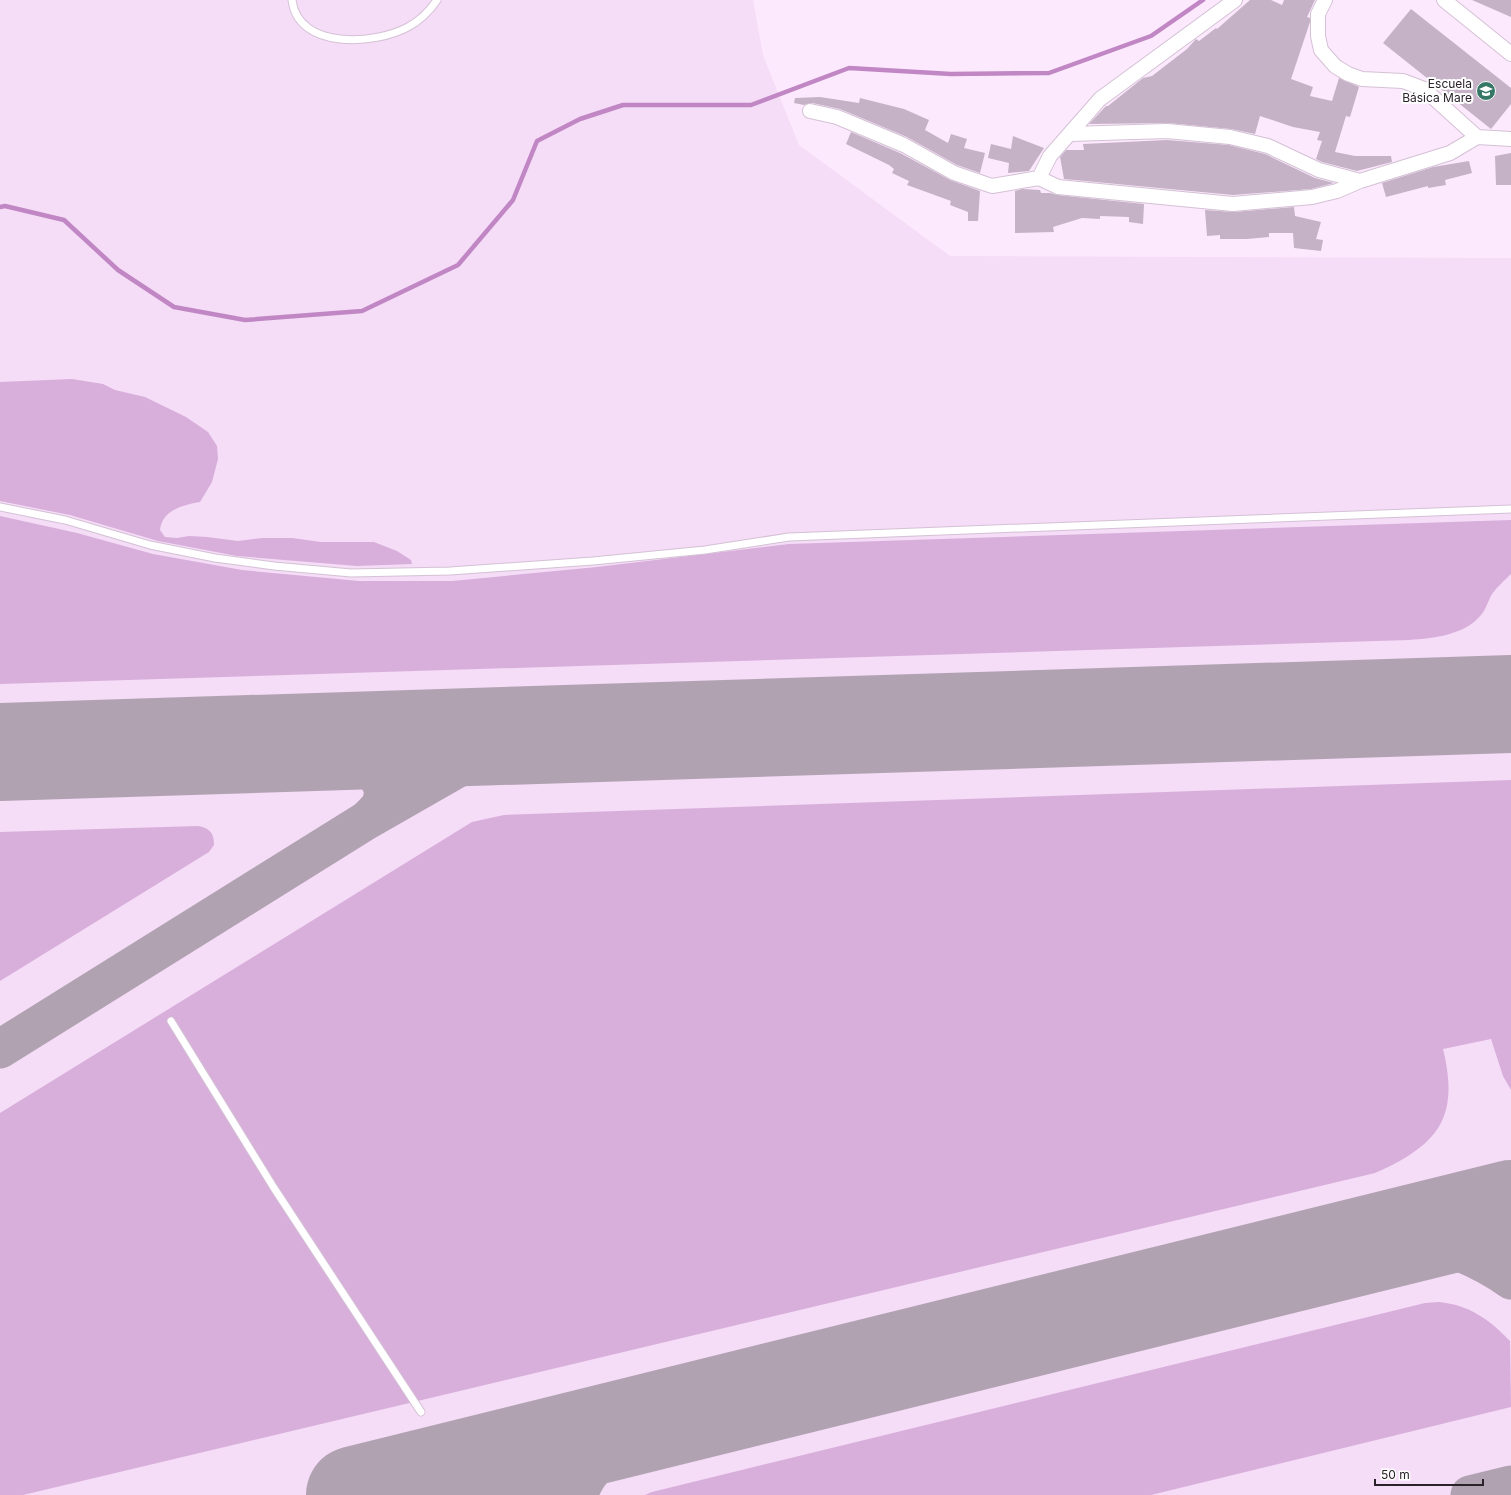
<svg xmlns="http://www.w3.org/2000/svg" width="1511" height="1495" viewBox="0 0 1511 1495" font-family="Inter,sans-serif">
<rect width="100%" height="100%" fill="#fde9fe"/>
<!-- built -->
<path fill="#f5dcf7" d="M0 0H753L763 55 799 145 950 256 1511 258V1495H0Z"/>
<!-- grass -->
<path fill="#d8aedb" d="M72 379 103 384 115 390 145 397 186 417 208 432 217 446 218 459 212 482 200 502C183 505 162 510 160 530L165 537 177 538 189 536 207 537 238 541 263 538H292L321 542H374L397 551 411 560 412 564 357 566 237 556 158 541 70 515 0 501V382Z
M0 516 77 533 153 554 242 570 359 581H452L597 567 789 544 1511 520V574C1505 580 1497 587 1492 594 1489 599 1487 605 1484 611 1468 635 1435 638 1409 640L0 684Z
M1511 780V1090L1503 1076 1491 1039 1443 1049C1460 1118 1438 1145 1375 1173L23 1495H0V1113L472 822 504 815Z
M198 826C209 828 214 832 214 845L209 852 0 981V832Z
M1439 1302C1469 1305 1489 1319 1510 1341L1511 1407 1151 1495H645L652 1492 1425 1303Z"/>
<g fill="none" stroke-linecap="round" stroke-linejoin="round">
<!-- stream -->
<path stroke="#c087c4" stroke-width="4.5" d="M0 207 5 206 64 220 118 270 174 307 245 320 362 311 458 265 513 200 537 141 580 119 623 105H751L849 68 951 74 1049 73 1151 36 1203 0"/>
<!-- taxiway -->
<path stroke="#b1a2b2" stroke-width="39" d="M293 743C308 745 325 746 339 751 359 759 392 777 381 804 378 810 372 815 367 820
M0 1049 367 820 514 736
M1401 1236C1437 1240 1482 1259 1511 1280
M415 1480 450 1495
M577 1495 587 1477 623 1428
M1470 1495 1511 1485"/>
<!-- runway -->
<path stroke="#b1a2b2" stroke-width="98" d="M0 752 1511 704
M355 1495 1511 1209"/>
</g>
<!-- building -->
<path fill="#c5b2c6" d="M1250 0H1271L1282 5 1284 0H1315L1307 17 1310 18V22L1291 79 1313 87 1310 96 1332 101 1339 78 1359 87 1350 117 1346 116 1335 152 1355 156H1391L1392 162 1357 171 1322 162 1316 159 1322 141 1317 140 1320 132 1293 127 1260 116 1255 134 1231 129 1168 123 1089 124 1106 106H1108L1143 78 1152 76 1187 49 1196 39 1199 41 1216 28 1217 29Z
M1472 0H1511V17Z
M1411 9 1511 88V104L1491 129 1383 43Z
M820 97 859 103 860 98 904 109 929 120 925 130 948 143 951 134 967 139 964 148 985 153 980 173 957 165 907 137 840 109 812 103 804 105 794 103 795 98Z
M851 132 900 153 950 180 980 191 978 221H968V212L950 205 951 201 907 185 909 181 892 173 894 169 889 165 846 144Z
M1013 136 1044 148 1029 171 1008 173 1009 163 988 158 991 144 1011 149Z
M1167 140 1229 145 1265 154 1315 178 1334 183 1311 189 1233 195 1064 179 1060 157 1066 150H1084L1083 144Z
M1511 153V185H1496L1495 156Z
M1469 161 1472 173 1445 180 1446 185 1428 188V186L1386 197 1382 183 1433 167Z
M1022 189 1040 190 1041 193H1050L1057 195 1144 204 1143 224 1129 222V217L1100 216V219L1082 218 1053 227 1054 232 1015 233V191Z
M1294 207 1295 216 1321 222 1316 239 1323 240 1321 251 1294 248 1293 233H1269V237L1247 239H1220V235L1207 236 1205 210 1234 212Z"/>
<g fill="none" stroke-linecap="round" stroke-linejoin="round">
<!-- service casing -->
<g stroke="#d4c1d5" stroke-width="9">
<path id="service" d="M292 0C298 50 375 45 408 27 421 20 429 12 437 0
M0 507 65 520 150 545 215 558 274 566 351 573 450 571 593 561 705 550 789 537 1511 509
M171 1021 274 1188 421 1412"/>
</g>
<!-- minor casing -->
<g stroke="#d4c1d5" stroke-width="16">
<path id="minor" d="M1325 0 1318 14V36L1321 50 1335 66 1348 74 1362 79 1403 81 1424 89 1477 137
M1444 0 1511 54
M810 111 837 117 904 145 954 173 992 186 1039 178 1058 187 1233 204 1312 197 1337 191 1360 181 1450 153 1477 137 1511 139
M1070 134 1167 131 1230 137 1268 146 1319 170 1360 181
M1039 178 1050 156 1100 99 1235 0"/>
</g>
<!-- service -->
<use href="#service" stroke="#fff" stroke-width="7"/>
<!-- minor -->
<use href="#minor" stroke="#fff" stroke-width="14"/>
</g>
<!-- icons -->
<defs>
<g id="school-disc" transform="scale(1)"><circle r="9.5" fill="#367767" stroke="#fefefe"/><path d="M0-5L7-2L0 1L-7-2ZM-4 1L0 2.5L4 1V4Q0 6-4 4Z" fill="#fff"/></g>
</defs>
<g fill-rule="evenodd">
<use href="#school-disc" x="1486" y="91"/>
</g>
<g text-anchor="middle" stroke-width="4" stroke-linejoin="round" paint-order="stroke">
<!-- poi labels -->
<g font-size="12" fill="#292229" stroke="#fefefe" text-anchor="end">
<text x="1472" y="88">Escuela<tspan x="1472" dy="14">Básica Mare</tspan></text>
</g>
</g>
<!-- scale -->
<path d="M1375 1479v6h108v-6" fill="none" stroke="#292229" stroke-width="2"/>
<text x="1381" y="1479" font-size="12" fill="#292229" stroke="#fefefe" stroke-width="3" paint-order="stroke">50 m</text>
</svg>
